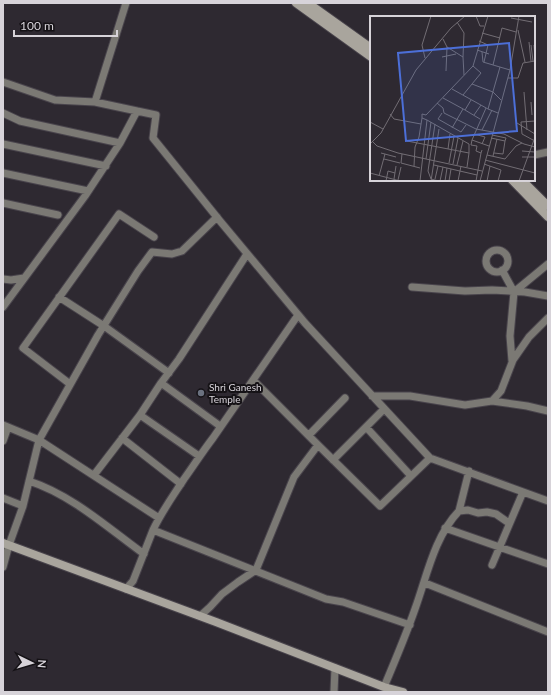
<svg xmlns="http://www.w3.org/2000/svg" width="551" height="695" viewBox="0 0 551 695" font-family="Lato,sans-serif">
<rect width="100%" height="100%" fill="#2e2931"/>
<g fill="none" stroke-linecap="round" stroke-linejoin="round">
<!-- street casing -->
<g stroke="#49444c" stroke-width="9">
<path id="street" d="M3 82 55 100 95 102 137 111
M95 102 126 3
M3 113 20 121 120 143 137 111 156 115 153 138 220 221 305 323 430 458 548 501
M3 144 106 166
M534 155 548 152
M3 173 88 191
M3 203 58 215
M486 261a11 11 0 1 1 22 0a11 11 0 1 1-22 0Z
M502 270 514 292 510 336 512 361
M3 279 11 280 24 278
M412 287 465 291 492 290 525 292 548 296
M514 292 548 264
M59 297 104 326 169 373
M3 307 85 196 120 143
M253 380 318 445
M161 383 179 359 247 254
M70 384 23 348 119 214 154 237
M372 396H410L465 405 492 401 501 391 513 360 529 337 548 318
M492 401 527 406 548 411
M140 415 199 456
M3 425 39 440 159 518
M366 427 411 476
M309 435 345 398
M122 438 181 484
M3 441 8 427
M333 460 384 409
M94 475 140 415 161 383 220 426
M29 481C72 495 108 528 144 554
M3 498 23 506
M459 511 469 471
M445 528 548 564
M153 530C162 511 173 496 184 479 194 465 203 451 213 438L298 315
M492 565 523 492
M3 567 9 545 23 506 39 440 98 335 138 271 152 252 172 254 182 251 217 217
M425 583 548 632
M126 589 133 581 153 530 326 599 343 602 410 625
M200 616 210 607 222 594 238 582 256 570 294 477 318 445 380 506 430 458
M384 687C395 661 406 635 415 609 427 576 434 537 459 511L468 510 478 513 487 512 496 514 509 523
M334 692 335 668"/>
</g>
<!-- secondary casing -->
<g stroke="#49444c" stroke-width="10">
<path id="secondary" d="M296 3 371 57
M308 3 371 48
M512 180 548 217
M522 180 548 206
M3 543 216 622 384 687 403 692"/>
</g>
<!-- street -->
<use href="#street" stroke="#7b7974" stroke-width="7"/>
<!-- secondary -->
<use href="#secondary" stroke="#a9a59d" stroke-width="8"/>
</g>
<!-- markers -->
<circle fill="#6b7280" stroke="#151216" stroke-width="1.5" cx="201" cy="393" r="4"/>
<g text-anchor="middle" stroke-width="4" stroke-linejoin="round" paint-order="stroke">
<!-- poi labels -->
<g font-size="10" fill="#d7d3d9" stroke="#151216" text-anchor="start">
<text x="209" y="391">Shri Ganesh<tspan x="209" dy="12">Temple</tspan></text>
</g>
</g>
<!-- overview -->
<g transform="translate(370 16)">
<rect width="165" height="165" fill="#2e2931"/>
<path fill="none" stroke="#726d74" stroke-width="1" d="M106 0 110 10H114M141 2 162 6M87 6 94 17 93 41M148 14 155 46M112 17 130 22M73 23 77 31 93 41 94 59M109 25 118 29 114 46M159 26 161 45M161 29 163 45M164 29 165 43M107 34 119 38M112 36 113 46 140 54M72 41 86 38M55 42 52 29 61 0M123 49 132 12 146 16M103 50 111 57 102 68 123 76 131 84M76 55 77 31M138 62H148L153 47 165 45M82 73 118 93M154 76 157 114M93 79 102 68M73 82 95 94M101 84 95 94 110 103M161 86 162 99M67 87 73 92 74 97 106 113 134 118 154 128 165 131M116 92 102 124 119 130M72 97 68 103 91 116 96 109M128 97 118 93 130 51M20 98 24 103 51 108M104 99 111 89M57 104 99 128V137M0 106 13 113M147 107 165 118M65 108 58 155 61 163 69 165M82 112 93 93M112 114 122 94M104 118 115 121 112 128M121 122 135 125 136 122 122 119M102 124 101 129 107 130 106 135 111 137 112 134M163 124 152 118 151 106 165 105M37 125 99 137 97 151M3 126 7 130 28 137 112 155M0 128 11 117 46 54 81 12 95 0M78 133 80 118M152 135 165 136M11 137 26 141M124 137 133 138 135 125M32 138 31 147 50 152M117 139 135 143 146 130 152 127M123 140 127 123M152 141H165M14 143 30 147M56 143 61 106M115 144 165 157M79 147 84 120M83 148 88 122M114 148 131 154 128 165M64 149 107 159M87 149 93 125M44 150 45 131 49 121 52 102M0 157 30 165M9 160 15 138M24 163 26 150M65 163 68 150M28 164 31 151M16 165 18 155 25 157M50 165 57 104 52 102V98L56 99 103 50 118 0M61 165 69 113M70 165 73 151M75 165 77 152M79 165 81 153M88 165 91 150M106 165 111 137M110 165 140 54 149 0M117 165 120 150M149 165 165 121"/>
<path fill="#4c6fd8" fill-opacity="0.15" stroke="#4c6fd8" stroke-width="2" d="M139 27 147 115 36 125 28 37Z"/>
<rect width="165" height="165" fill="none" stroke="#d7d3d9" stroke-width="2"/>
</g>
<!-- border -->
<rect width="551" height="695" fill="none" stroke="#d7d3d9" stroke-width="8"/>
<!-- north arrow -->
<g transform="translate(32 663) rotate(95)" stroke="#151216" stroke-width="3" paint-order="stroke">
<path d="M0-3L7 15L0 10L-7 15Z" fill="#d7d3d9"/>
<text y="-6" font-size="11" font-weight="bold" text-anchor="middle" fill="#d7d3d9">N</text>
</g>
<!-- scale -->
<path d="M14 30v6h103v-6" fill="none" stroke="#d7d3d9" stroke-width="2"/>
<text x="20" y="30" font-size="12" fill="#d7d3d9" stroke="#151216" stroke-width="3" paint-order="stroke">100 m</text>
</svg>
